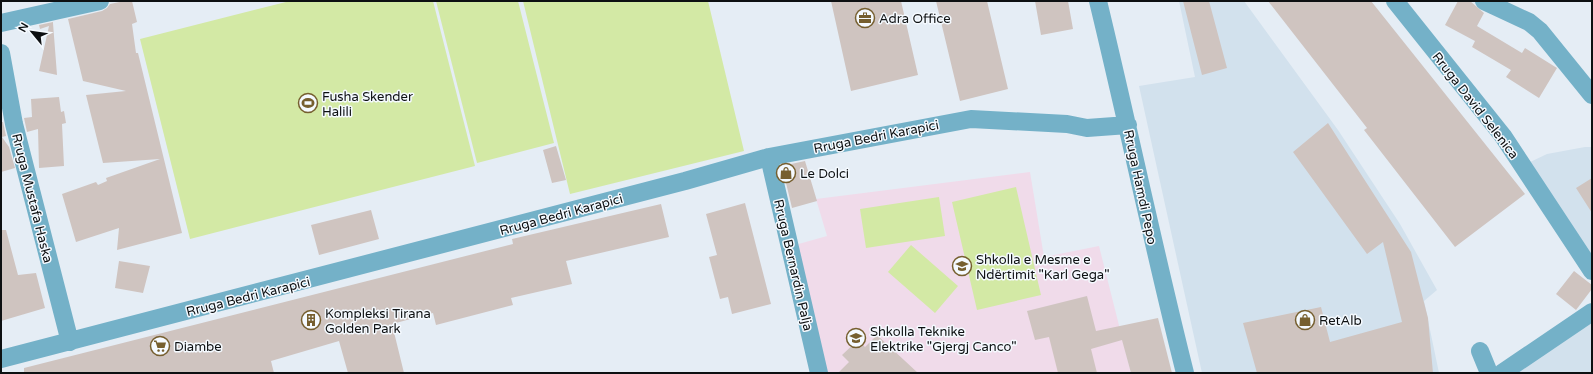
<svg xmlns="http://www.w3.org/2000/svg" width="1593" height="374" viewBox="0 0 1593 374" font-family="'Varela Round',sans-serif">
<rect width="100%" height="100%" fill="#e5edf5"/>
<!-- built -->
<path fill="#d2e1ed" d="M1179 1H1244L1338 130 1400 224 1437 290 1424 301 1439 373H1202L1139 86 1195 77Z
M1585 147H1592V262L1526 164 1547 154Z
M1592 320V373H1509Z"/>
<!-- education -->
<path fill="#f0dbea" d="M1030 172 1044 257 1099 246 1131 373H826L795 245 827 236 816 199Z"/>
<!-- green -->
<path fill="#d3e9a5" d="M290 1H433L475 166 190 239 140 39Z
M436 1H518L554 143 477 163Z
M523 1H708L744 151 570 194Z
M1016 187 1041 295 977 310 952 202Z
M939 197 945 236 866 248 860 209Z
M911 245 958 286 935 313 888 272Z"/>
<!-- building -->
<path fill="#cfc4c0" d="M124 1H132L137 22 132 24 136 53H138L182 233 117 250 119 228 76 242 62 194 96 182 98 185 107 181 106 178 160 159 103 163 86 95 126 91 83 81 68 19 102 11 107 8 110 4Z
M831 1H901L918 75 851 91Z
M936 1H987L1008 89 960 101Z
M1035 1H1068L1073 29 1041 35Z
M1183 1H1209L1227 68 1202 75Z
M1268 1H1371L1525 194 1455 247 1364 130 1367 128Z
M1458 1H1470L1484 13 1477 26 1522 53 1525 48 1557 68 1539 98 1506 77 1511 70 1472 47 1475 41 1445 25Z
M53 22V23L57 75 39 71 49 26 40 29 39 25Z
M59 97 61 112 64 111 66 123 62 124 64 166 39 168 38 129 27 132 24 118 32 117 31 99Z
M1 122H3L6 136 2 137 9 147 15 168 1 172Z
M1328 123 1411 252 1428 318 1433 373H1257L1243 323 1321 307 1330 342 1402 322 1383 242 1367 254 1293 152Z
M556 146 566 180 552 183 543 150Z
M805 161 817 201 792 208 782 166Z
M1592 178V213L1576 188Z
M745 203 771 304 732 314 728 297 720 299 709 257 717 255 706 214Z
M661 204 669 237 566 261 572 284 511 298 513 305 436 325 433 313 392 324 404 373H348L339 341 271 361 274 373H24V368L513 244 512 239Z
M371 210 379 239 319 255 311 225Z
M1 230H6L18 275 36 273 45 308 1 321Z
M119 261 150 266 143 293 115 288Z
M1574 271 1592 285V289L1576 310 1556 294Z
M1087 296 1096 331 1158 318 1172 373H1131L1122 340 1091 349 1097 373H1058L1049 337 1035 340 1027 311Z
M877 335 918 373H838L849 362 842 355 858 340 865 347Z"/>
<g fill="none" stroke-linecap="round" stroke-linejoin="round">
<!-- minor -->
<path stroke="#74b1c8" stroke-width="18" d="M1098 1C1128 125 1154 250 1185 373
M1395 1 1503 136 1592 271
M1484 1 1529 22 1540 31 1592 95
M1 23 100 1
M1 53 14 124 70 342
M769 157 819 373
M1480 351 1489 373
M1 359 685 181 769 157 971 119 1067 124 1087 128 1128 125
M1502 373 1592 312"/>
</g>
<!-- icons -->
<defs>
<g id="office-ring" transform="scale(1)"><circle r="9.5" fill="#f5faff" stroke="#765f2f" stroke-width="1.5"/><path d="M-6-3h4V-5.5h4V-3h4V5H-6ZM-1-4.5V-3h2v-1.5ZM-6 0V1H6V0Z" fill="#765f2f"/></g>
<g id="stadium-ring" transform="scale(1)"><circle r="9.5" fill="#f5faff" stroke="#765f2f" stroke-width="1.5"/><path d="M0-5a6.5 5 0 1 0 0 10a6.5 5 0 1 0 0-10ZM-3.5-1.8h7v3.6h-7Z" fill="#765f2f"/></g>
<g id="shop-ring" transform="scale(1)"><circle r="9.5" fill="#f5faff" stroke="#765f2f" stroke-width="1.5"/><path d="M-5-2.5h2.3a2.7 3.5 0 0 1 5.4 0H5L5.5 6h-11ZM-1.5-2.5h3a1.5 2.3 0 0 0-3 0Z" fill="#765f2f"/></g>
<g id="school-ring" transform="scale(1)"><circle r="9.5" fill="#f5faff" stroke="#765f2f" stroke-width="1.5"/><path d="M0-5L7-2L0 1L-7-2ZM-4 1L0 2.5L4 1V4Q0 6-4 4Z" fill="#765f2f"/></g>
<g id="building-ring" transform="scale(1)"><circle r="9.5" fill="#f5faff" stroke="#765f2f" stroke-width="1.5"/><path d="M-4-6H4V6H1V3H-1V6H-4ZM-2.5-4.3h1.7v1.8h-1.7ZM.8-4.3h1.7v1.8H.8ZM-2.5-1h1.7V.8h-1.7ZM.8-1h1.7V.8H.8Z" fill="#765f2f"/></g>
<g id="supermarket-ring" transform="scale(1)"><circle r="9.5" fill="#f5faff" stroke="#765f2f" stroke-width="1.5"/><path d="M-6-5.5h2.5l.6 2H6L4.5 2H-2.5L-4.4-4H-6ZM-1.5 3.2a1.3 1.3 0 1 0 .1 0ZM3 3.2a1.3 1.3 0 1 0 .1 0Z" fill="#765f2f"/></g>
</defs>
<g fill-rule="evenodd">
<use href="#office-ring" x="865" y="18"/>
<use href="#stadium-ring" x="308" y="103"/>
<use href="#shop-ring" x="786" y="173"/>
<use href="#school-ring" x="962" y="266"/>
<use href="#building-ring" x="311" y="320"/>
<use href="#shop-ring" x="1305" y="320"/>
<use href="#school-ring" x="856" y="338"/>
<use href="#supermarket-ring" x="160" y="346"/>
</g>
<g text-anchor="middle" stroke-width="3" stroke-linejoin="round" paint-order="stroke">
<!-- poi labels -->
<g font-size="13" fill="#0d1012" stroke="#f5faff" text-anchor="start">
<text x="879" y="23">Adra Office</text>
<text x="322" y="101">Fusha Skender<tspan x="322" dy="15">Halili</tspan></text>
<text x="800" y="178">Le Dolci</text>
<text x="976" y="264">Shkolla e Mesme e<tspan x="976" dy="15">Ndërtimit "Karl Gega"</tspan></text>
<text x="325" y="318">Kompleksi Tirana<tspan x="325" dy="15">Golden Park</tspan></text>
<text x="1319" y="325">RetAlb</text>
<text x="870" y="336">Shkolla Teknike<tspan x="870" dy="15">Elektrike "Gjergj Canco"</tspan></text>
<text x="174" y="351">Diambe</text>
</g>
<!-- street labels -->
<g font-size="13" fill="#0d1012" stroke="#f5faff">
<text transform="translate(1476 105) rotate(52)" y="5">Rruga David Selenica</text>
<text transform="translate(876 136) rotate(-11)" y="5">Rruga Bedri Karapici</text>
<text transform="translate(1141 187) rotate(78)" y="5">Rruga Hamdi Pepo</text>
<text transform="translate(33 198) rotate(76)" y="5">Rruga Mustafa Haska</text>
<text transform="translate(561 214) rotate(-15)" y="5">Rruga Bedri Karapici</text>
<text transform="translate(794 265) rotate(77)" y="5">Rruga Bernardin Palja</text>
<text transform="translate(248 296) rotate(-14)" y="5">Rruga Bedri Karapici</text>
</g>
</g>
<!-- border -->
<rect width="1593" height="374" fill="none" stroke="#0d1012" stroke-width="4"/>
<!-- north arrow -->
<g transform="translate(32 32) rotate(299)" stroke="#f5faff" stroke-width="3" paint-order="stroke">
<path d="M0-3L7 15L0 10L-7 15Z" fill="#0d1012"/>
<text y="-6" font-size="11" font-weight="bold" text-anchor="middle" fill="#0d1012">N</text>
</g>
</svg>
